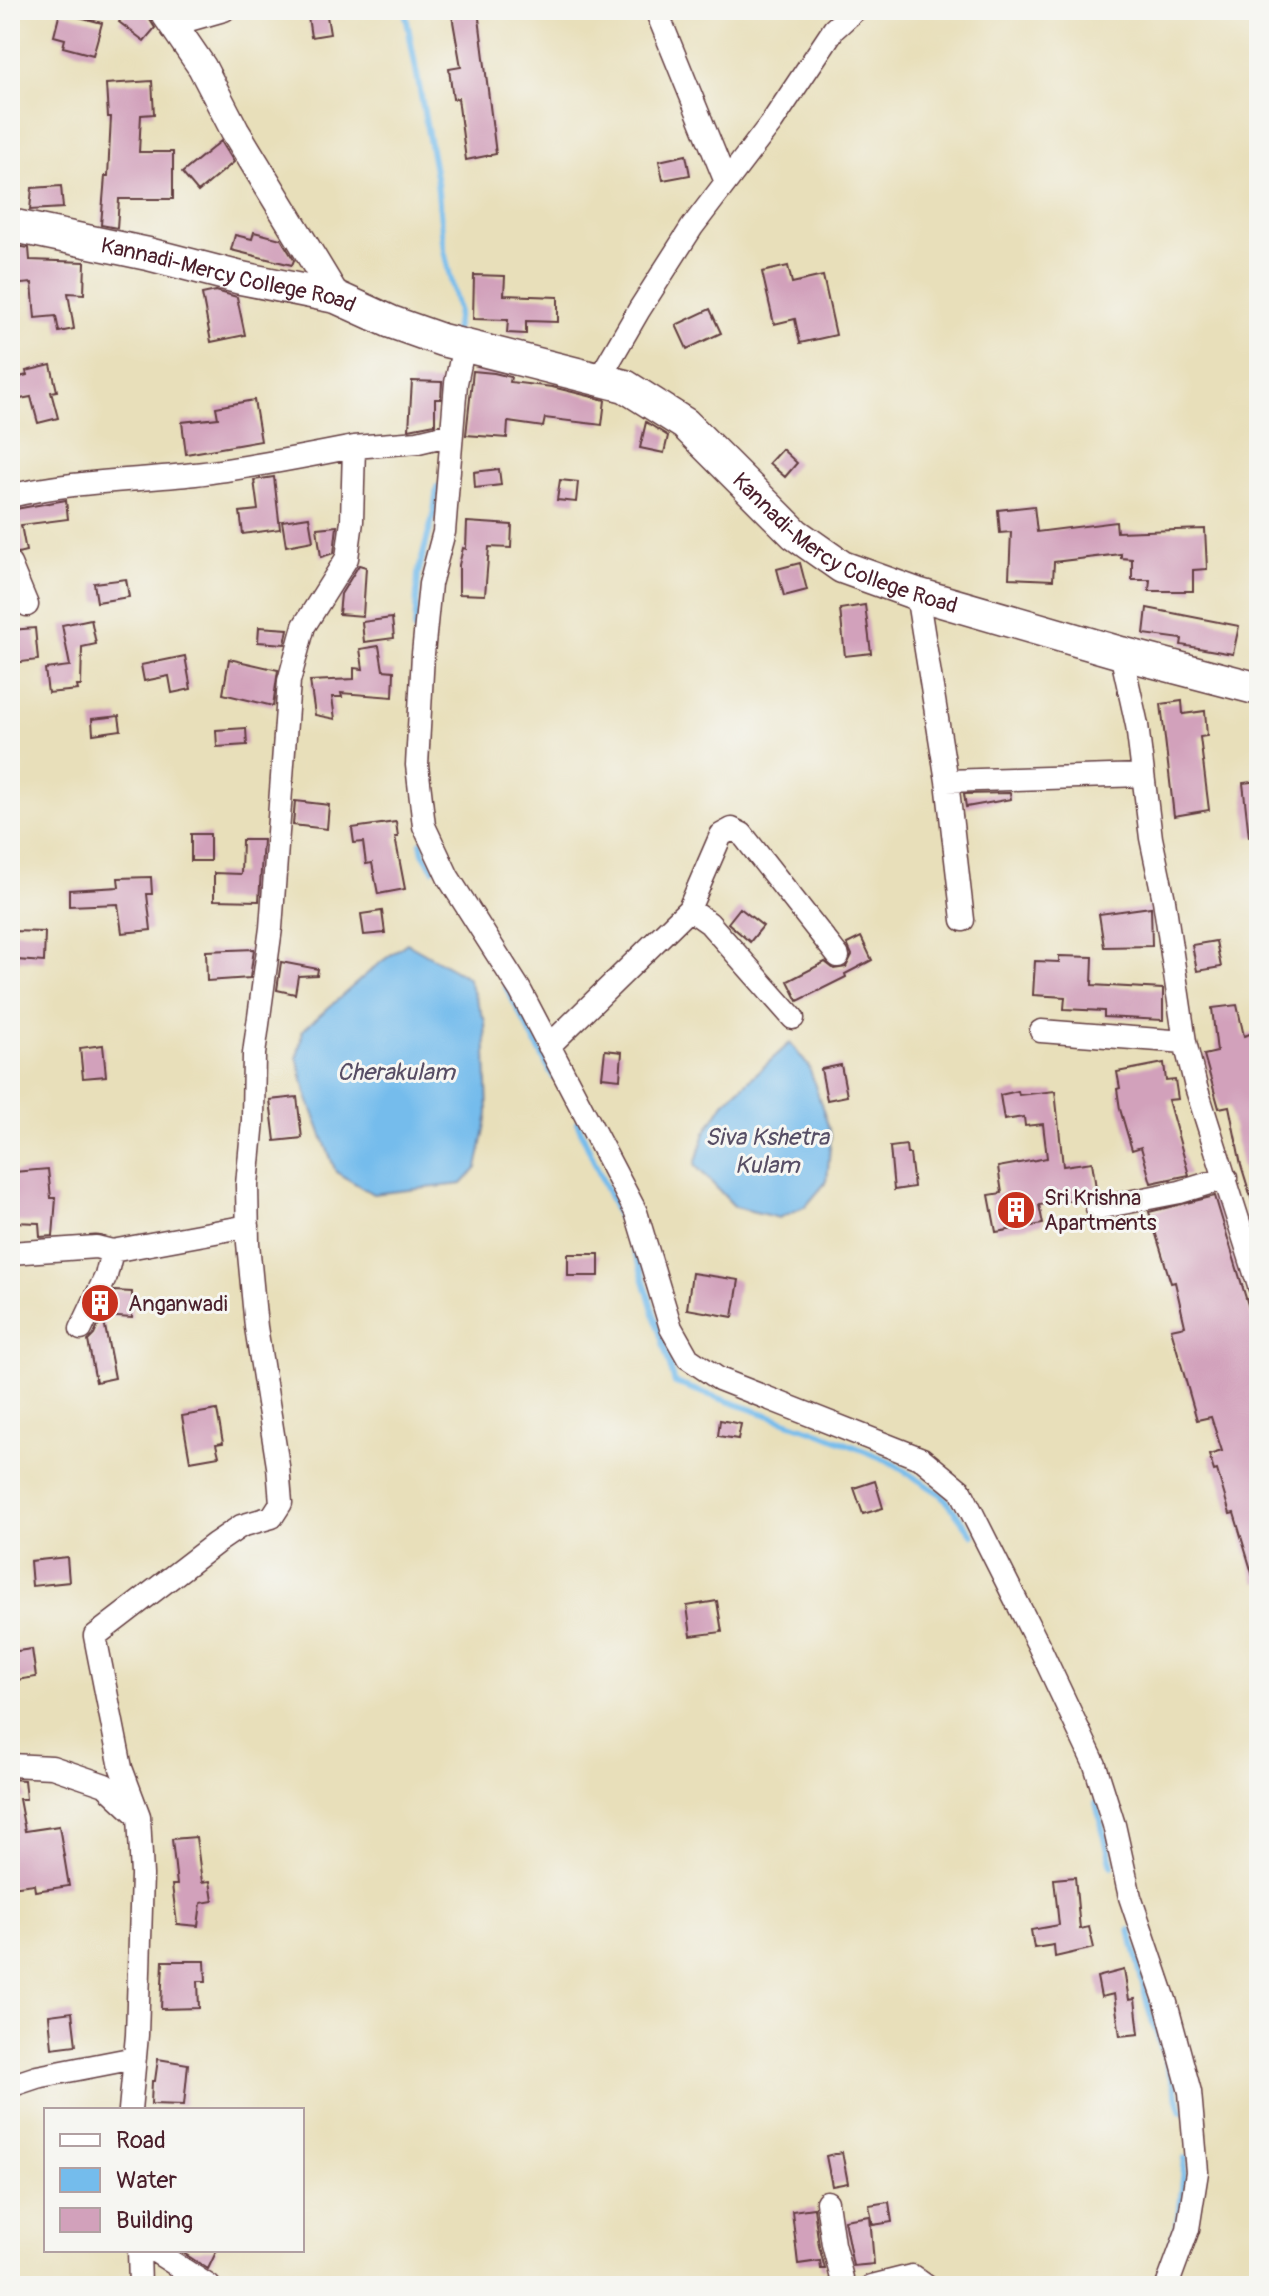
<svg xmlns="http://www.w3.org/2000/svg" width="1269" height="2296" viewBox="0 0 1269 2296" font-family="Pangolin,sans-serif">
<rect width="100%" height="100%" fill="#f6f6f2"/>
<filter id="ink" filterUnits="userSpaceOnUse"><feTurbulence type="fractalNoise" baseFrequency=".0125" numOctaves="2"/><feDisplacementMap in="SourceGraphic" scale="16" xChannelSelector="R" yChannelSelector="G"/><feConvolveMatrix kernelMatrix="1 2 1 2 8 2 1 2 1" color-interpolation-filters="sRGB"/></filter>
<filter id="wash" filterUnits="userSpaceOnUse"><feTurbulence type="fractalNoise" baseFrequency=".006" numOctaves="4" result="noise"/><feDisplacementMap in="SourceGraphic" scale="32" xChannelSelector="R" yChannelSelector="G"/><feGaussianBlur stdDeviation="1.8" result="paint"/><feColorMatrix in="noise" values="0 0 0 0 0 0 0 0 0 0 0 0 0 0 0 0 0 1.4 0 .05"/><feComposite in="paint" operator="in"/></filter>
<g filter="url(#wash)">
<rect width="100%" height="100%" fill="#e8dfba"/>
<!-- water -->
<path fill="#74bcec" stroke="#5f6e8c" stroke-width="2" d="M407 943 467 977 485 1021 488 1114 477 1168 462 1184 373 1194 336 1172 308 1099 297 1058 303 1030 377 965Z
M790 1043 809 1067 831 1135 827 1181 806 1206 779 1218 735 1207 695 1165 705 1133 724 1103Z"/>
<g fill="none" stroke-linecap="round" stroke-linejoin="round">
<!-- stream -->
<path stroke="#74bcec" stroke-width="6" d="M405 10 437 182 444 251 458 310 455 333
M415 630 418 574 434 513 437 487
M421 843 423 853 433 869
M506 987 553 1076
M577 1122 639 1264 675 1383 823 1434 887 1460 942 1495 973 1535
M1096 1803 1112 1866
M1130 1930 1149 2010 1182 2112
M1172 2242 1180 2209 1185 2158"/>
</g>
<g id="blocks">
<!-- building -->
<path fill="#d2a1bb" d="M128 10H141L147 15 155 28 144 41 119 22Z
M307 10H326L330 34 311 37Z
M451 10H478L496 154 466 160 458 98 453 99 449 69 461 67Z
M60 12 102 23 93 55 63 47 65 39 54 36Z
M152 81 154 114 141 115 139 152H173V199H119L117 228 101 225 105 176H108L111 117H108L106 84Z
M221 141 234 162 198 192 182 173Z
M686 155 690 175 663 180 659 161Z
M61 186 63 208 30 210 32 188Z
M254 232 281 239 294 260 292 265 231 250 235 235 252 239Z
M10 245 29 248 30 260 85 262 84 294 68 293 74 329 59 332 56 316 35 318 32 283 10 285Z
M788 266 792 283 823 276 836 335 800 343 795 319 774 324 762 272Z
M474 275 505 276 504 295 558 297V322L526 321V334L507 333 508 320 473 319Z
M216 291 237 297 245 335 211 342 202 294Z
M710 309 721 333 687 349 676 325Z
M51 365 57 391 51 392 58 418 38 423 31 397 20 399 16 378 27 375 26 371Z
M473 371 494 373 511 377 510 382 552 387 605 400 602 425 545 418 543 427 508 422 507 438 466 435Z
M412 381 442 382 441 399H435V424L409 429Z
M254 400 261 441 186 454 182 422 218 418 216 407Z
M646 422 668 436 664 453 640 448Z
M782 449 797 463 785 477 769 463Z
M499 469 501 485 475 488 474 472Z
M274 477 280 529 243 534 240 512 258 510 254 480Z
M560 480 578 482 576 502 557 500Z
M66 500 68 519 21 525 26 551 18 553 11 550 10 510Z
M1034 506 1037 532 1116 522 1117 532 1205 529 1207 569 1193 570V591H1149L1150 580H1132V559L1121 558V554L1054 562 1053 580 1009 578 1011 532 1000 533 998 510Z
M309 517 313 541 286 546 282 521Z
M467 522 512 525 511 548 489 547 485 595 459 594V565L463 548 466 549Z
M337 526 334 553 321 557 317 528Z
M800 563 807 590 784 596 777 569Z
M359 565 366 567 363 616 339 614 341 594Z
M126 579 129 597 97 602 94 583Z
M865 605 871 653 845 656 840 609Z
M1147 608 1239 626 1233 654 1181 645 1182 639 1144 634Z
M392 618 394 638 364 642 362 622Z
M91 619 96 644 82 647 81 686H77L78 690 48 693 45 669 70 666 62 625Z
M259 627 288 629 285 644 258 642Z
M35 628 38 660 14 663 11 630Z
M379 646 383 670 394 671 393 697 341 693 342 697H332L335 719 315 715 310 681 354 679V668L363 669 360 649Z
M185 656 191 689 172 693 169 676 144 681 141 665Z
M229 659 278 670 273 706 223 694Z
M1182 701 1183 714 1205 711 1207 736 1200 737 1209 810 1174 816 1161 704Z
M119 716 121 730 93 734 92 719Z
M246 728 247 745 217 747 216 730Z
M1259 781V836L1249 837 1243 783Z
M1010 793 1011 799 966 807 964 794Z
M295 801 329 805 327 829 293 825Z
M396 822 398 837H395L405 889 378 894 372 863 366 864 363 842 354 843 352 828Z
M191 834H210V861H191Z
M242 840H263L259 901 214 900V873L241 874Z
M151 877 152 894H147L151 930 122 933 118 904 69 906V890L119 887 118 878Z
M1151 907 1152 946 1104 947 1099 914Z
M740 908 763 926 750 942 728 923Z
M382 911 385 933 364 935 361 914Z
M10 931 45 932 44 962 17 960V956H10Z
M861 937 872 960 845 974 846 977 798 1001 788 981 825 962 834 969 846 967 852 955 847 944Z
M1216 941 1221 967 1197 971 1192 945Z
M254 949 250 978 207 981 206 951Z
M1059 956 1093 957 1092 985 1163 989V1020L1104 1017V1011L1064 1009 1065 997 1033 995 1035 961 1059 962Z
M281 962 318 969 317 975 298 976 295 994 277 990Z
M1237 1005 1244 1036 1259 1031V1206L1254 1207 1241 1165 1229 1106 1219 1108 1204 1055 1217 1052 1212 1008Z
M103 1045 106 1076 83 1078 80 1048Z
M605 1050 622 1052 620 1079 602 1077Z
M1164 1063 1166 1081 1175 1080 1178 1099 1168 1100 1189 1175 1151 1183 1141 1147 1132 1150 1120 1109 1117 1089 1120 1088 1117 1072Z
M841 1065 847 1096 827 1100 821 1069Z
M1018 1091 1019 1095 1055 1091 1063 1166 1092 1162 1097 1194 1087 1198 1039 1205 1043 1224 996 1232 989 1195 1002 1193 998 1167 1047 1158 1043 1124 1025 1126 1024 1117 1004 1120 1000 1095Z
M297 1097 302 1138 275 1141 270 1100Z
M906 1145 907 1154H910L914 1187 894 1190 890 1147Z
M48 1169 51 1198H56L53 1236 40 1237 39 1223 13 1222 14 1172Z
M1215 1196 1259 1341V1582L1255 1583 1234 1513 1230 1514 1217 1470 1214 1471 1209 1455 1222 1451 1211 1417 1197 1420 1171 1329 1185 1326 1175 1282 1171 1283 1149 1212Z
M568 1254H599V1276H568Z
M692 1273 739 1280 733 1317 687 1309Z
M114 1291 132 1292V1318L103 1316 115 1378 96 1382 88 1341 94 1335Z
M217 1410 223 1443 216 1444 219 1456 190 1461 182 1416Z
M720 1420 741 1424 738 1439 718 1436Z
M875 1481 883 1508 863 1514 854 1488Z
M67 1557 69 1582 32 1586 30 1561Z
M717 1601 722 1632 691 1636 687 1606Z
M32 1649 36 1677 10 1681V1652Z
M10 1779 24 1780 26 1799H19L25 1831 59 1826 69 1886 35 1891 34 1884 10 1887Z
M196 1837 202 1882 210 1881 213 1901 201 1903 198 1926 177 1924 172 1885H177L172 1839Z
M1075 1877 1080 1929 1089 1927 1094 1948 1055 1957 1054 1945 1034 1948 1031 1930 1059 1925 1054 1879Z
M163 1961H205L206 1981H198L199 2008 161 2009Z
M1124 1970 1129 2000 1135 1999 1139 2034 1120 2036 1114 1994 1101 1997 1097 1977Z
M72 2012 76 2045 52 2048 49 2015Z
M158 2059 188 2064 184 2105 151 2104 152 2081H155Z
M842 2152 848 2183 832 2186 826 2156Z
M889 2202 892 2222 873 2225 869 2205Z
M814 2208 819 2246 825 2269H821L820 2261 798 2264 792 2211Z
M870 2216 874 2264 853 2266 844 2220Z
M179 2250H217L208 2269Z"/>
</g>
</g>
<g filter="url(#ink)">
<use href="#blocks" fill-opacity="0" stroke="#623c40" stroke-width="2"/>
<g fill="none" stroke-linecap="round" stroke-linejoin="round">
<!-- minor casing -->
<g stroke="#623c40" stroke-width="25">
<path id="minor" d="M656 10 726 182
M175 28 189 20 224 10
M464 345 456 383 444 532 430 584 423 654 417 765 424 826 448 877 520 990 636 1212 671 1328 688 1358 719 1379 922 1459 961 1491 1039 1646 1095 1765 1114 1825 1130 1897 1166 2003 1190 2092 1197 2172 1188 2229 1167 2286
M599 379 639 310 692 227 772 122 834 29 855 10
M10 496C71 481 133 481 195 474 249 468 301 457 354 447
M10 564 27 605
M917 594 947 781 963 920
M1121 653 1137 725 1151 838 1164 900 1185 1042 1196 1087 1259 1286
M947 781 1143 775
M689 909 721 835 732 829 742 834 838 956
M1041 1031 1185 1042
M549 1046 689 909 709 923 793 1018
M1097 1208 1180 1192 1226 1178
M10 1253 96 1247 112 1251 248 1226
M81 1329 106 1276 112 1251
M10 1765 52 1767 105 1785 135 1813
M10 2086 37 2077 135 2058
M130 2110 137 2035 142 1875 139 1816 121 1768 95 1636 216 1543 241 1526 272 1517 281 1503 278 1466 256 1327 248 1243 247 1185 253 1120 254 1054 271 928 289 681 304 626 347 558 352 521 354 447 418 442 452 434
M827 2202 833 2244 844 2286
M139 2250 140 2286
M153 2250 209 2286
M872 2286 912 2276 926 2286"/>
</g>
<!-- tertiary casing -->
<g stroke="#623c40" stroke-width="31">
<path id="tertiary" d="M163 10 202 67 235 131 336 297"/>
</g>
<!-- secondary casing -->
<g stroke="#623c40" stroke-width="35">
<g id="secondary">
<path id="s1" d="M10 225 148 254 241 278 336 297 391 322 442 340 625 386 685 424 795 534 842 567 917 594 1121 653 1259 689"/>
</g>
</g>
<!-- minor -->
<use href="#minor" stroke="#fff" stroke-width="22"/>
<!-- tertiary -->
<use href="#tertiary" stroke="#fff" stroke-width="28"/>
<!-- secondary -->
<use href="#secondary" stroke="#fff" stroke-width="32"/>
</g>
</g>
<!-- icons -->
<defs>
<g id="building-disc" transform="scale(2)"><circle r="9.5" fill="#c8321e" stroke="#f6f6f2"/><path d="M-4-6H4V6H1V3H-1V6H-4ZM-2.5-4.3h1.7v1.8h-1.7ZM.8-4.3h1.7v1.8H.8ZM-2.5-1h1.7V.8h-1.7ZM.8-1h1.7V.8H.8Z" fill="#fff"/></g>
</defs>
<g fill-rule="evenodd">
<use href="#building-disc" x="1016" y="1210"/>
<use href="#building-disc" x="100" y="1303"/>
</g>
<g text-anchor="middle" stroke-width="6" stroke-linejoin="round" paint-order="stroke">
<!-- street labels -->
<g font-size="22" fill="#4a1f2b" stroke="#f6f6f2">
<text dy="8" stroke="none"><textPath href="#s1" startOffset="224">Kannadi-Mercy College Road</textPath></text>
<text dy="8" stroke="none"><textPath href="#s1" startOffset="912">Kannadi-Mercy College Road</textPath></text>
</g>
<!-- poi labels -->
<g font-size="22" fill="#4a1f2b" stroke="#f6f6f2" text-anchor="start">
<text x="1044" y="1205">Sri Krishna<tspan x="1044" dy="25">Apartments</tspan></text>
<text x="128" y="1311">Anganwadi</text>
</g>
<!-- water labels -->
<g font-size="24" font-style="italic" fill="#574e65" stroke="#f6f6f2">
<text x="396" y="1080">Cherakulam</text>
<text x="767" y="1145">Siva Kshetra<tspan x="767" dy="28">Kulam</tspan></text>
</g>
</g>
<!-- margin -->
<rect width="1269" height="2296" fill="none" stroke="#f6f6f2" stroke-width="40"/>
<!-- legend -->
<rect x="44" y="2108" width="260" height="144" fill="#f6f6f2" stroke="#b1a0a2" stroke-width="2"/>
<rect x="60" y="2134" width="40" height="12" fill="#ffffff" stroke="#b1a0a2" stroke-width="2"/>
<text x="116" y="2148" font-size="24" fill="#4a1f2b">Road</text>
<rect x="60" y="2168" width="40" height="24" fill="#74bcec" stroke="#b1a0a2" stroke-width="2"/>
<text x="116" y="2188" font-size="24" fill="#4a1f2b">Water</text>
<rect x="60" y="2208" width="40" height="24" fill="#d2a1bb" stroke="#b1a0a2" stroke-width="2"/>
<text x="116" y="2228" font-size="24" fill="#4a1f2b">Building</text>
</svg>
